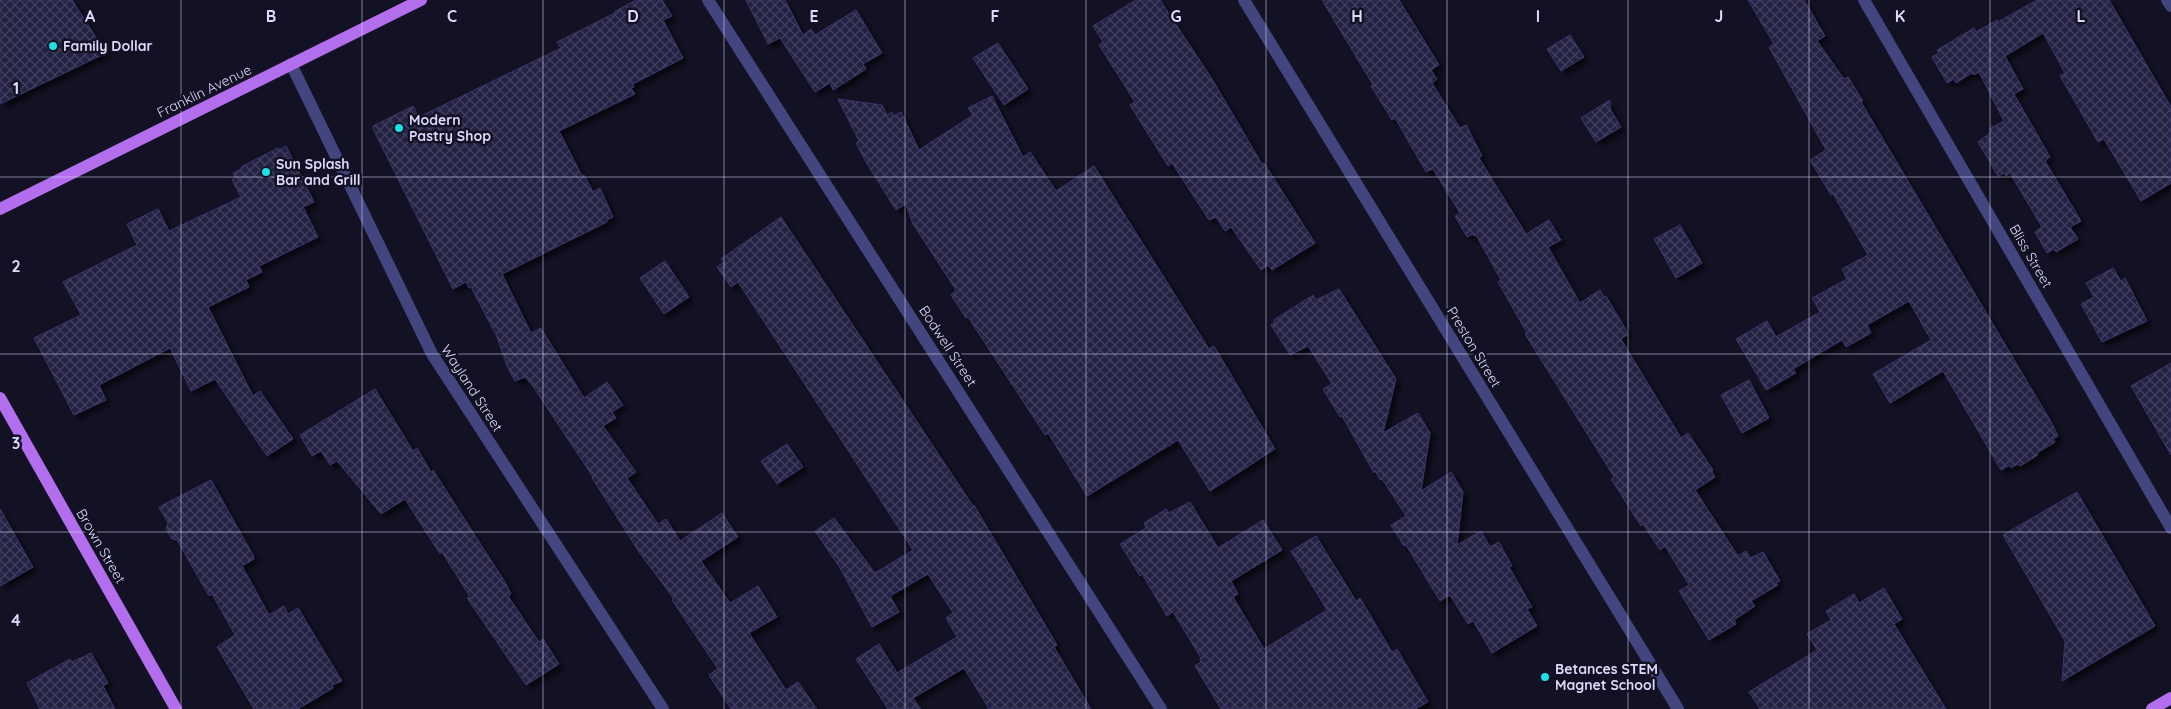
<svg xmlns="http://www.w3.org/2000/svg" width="2171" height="709" viewBox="0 0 2171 709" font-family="Quicksand,sans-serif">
<defs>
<pattern id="building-cross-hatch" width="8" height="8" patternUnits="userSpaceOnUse" patternTransform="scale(1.25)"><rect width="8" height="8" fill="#242043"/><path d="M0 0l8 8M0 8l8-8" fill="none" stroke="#43405f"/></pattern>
<filter id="shadow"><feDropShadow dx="4.5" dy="4.5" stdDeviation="2.5" flood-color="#0009"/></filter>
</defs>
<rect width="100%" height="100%" fill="#131224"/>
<!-- building -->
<path fill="url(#building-cross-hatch)" stroke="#3b356c" filter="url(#shadow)" d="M0 0H72L106 53 0 104Z
M636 0H662L672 16 663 20 683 58 633 84 634 87 631 88 635 94 559 131 582 176 584 175 593 192 600 188 613 217 607 220V222L502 274 531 333 541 328 584 398 607 382 623 405 612 412 616 418 603 426 636 472 627 478 658 524 666 519 680 541 722 513 738 537 701 561 730 603 758 586 777 617 749 633 786 690 798 682 817 709H731L709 675 718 669 672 600 674 599 639 552 592 478 593 477 532 385 525 377 515 381 507 366 497 337 471 287 469 288 466 282 453 289 374 131 373 126 413 106 419 117 561 48 557 42 615 13 614 12Z
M746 0H785L803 35 811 29 815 35 856 10 882 53 863 64 866 69 833 90 830 83 815 92 780 38 768 44Z
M1136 0H1160L1212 79 1262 164 1264 163 1315 243 1272 270 1268 265 1261 270 1231 227 1225 231 1216 217 1209 220 1172 163 1168 166 1130 105 1135 102 1099 45 1103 42 1093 26Z
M1322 0H1399L1439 65 1431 70 1437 79 1432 83 1460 128 1466 125 1482 156 1479 158 1526 234 1549 220 1561 240 1548 247 1580 303 1600 290 1604 297 1606 296 1625 328 1627 335 1621 339 1681 438 1688 433 1713 470 1712 472 1715 477 1695 490 1738 556 1746 551 1750 558 1763 552 1780 581 1776 583 1778 585 1751 601 1755 606 1734 620 1736 624 1709 640 1679 591 1689 585 1665 546 1660 550 1643 524 1641 526 1611 479 1614 477 1525 334 1527 333 1498 282 1501 280 1476 235 1474 236 1473 234 1467 237 1455 216 1460 213 1433 169 1426 172 1395 118 1392 120 1371 86 1373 85Z
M1748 0H1804L1825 36 1817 41 1844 79 1848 77 1863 101 1861 102 2050 420 2058 436 2053 439 2055 442 2037 453 2038 455 2020 466 2018 464 2011 468 2010 465 2001 470 1943 371 1890 403 1873 374 1931 340 1909 301 1867 325 1871 333 1846 347 1842 340 1793 369 1796 373 1766 390 1736 339 1767 321 1776 337 1820 312 1812 298 1847 279 1842 269 1868 255 1833 194 1831 195 1810 160 1826 150 1769 47 1774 44Z
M2037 0H2109L2171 107V183L2141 201 2104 139 2098 142 2060 76 2065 73 2043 33 2005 56 2023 89 2014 94 2050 157 2045 161 2081 221 2070 227 2078 239 2056 252 2054 249 2047 253 2035 232 2042 227 2010 173 2006 176 2004 173 1998 176 1978 142 1991 132 1989 129 2004 121 1979 72 1974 75 1972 73 1956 83 1954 79 1947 83 1932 57 1939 53 1937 50 1974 28 1976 32 1997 20 1998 22Z
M1570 35 1584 57 1561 71 1547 49Z
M998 43 1028 89 1004 105 973 58Z
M992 96 1023 157 1030 152 1056 191 1094 166 1209 349 1214 346 1275 449 1210 491 1178 440 1087 496 1048 433 1045 435 968 317 966 318 951 295 956 290 913 224 906 204 896 210 867 164 856 143 859 141 838 99 882 105 887 115 892 112 893 116 901 112 919 150 973 115 968 108Z
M1610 100V109L1621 127 1596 142 1581 118Z
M286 146 314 202 303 207 318 237 259 266 262 272 246 280 249 287 208 307 253 396 260 391 293 439 267 456 215 379 191 391 170 348 99 385 106 400 74 415 34 338 81 315 63 282 137 245 127 224 158 209 169 231 241 197 232 180 235 178 233 173 241 169V167L278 148 279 150Z
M781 217 973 506 974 505 1057 645 1054 647 1091 709H989L964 668 913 698 921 709H888L856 659 879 644 897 673 957 637 946 618 953 613 928 574 890 596 899 612 872 627 840 568 815 531 834 518 875 573 913 550 738 282 731 287 717 267 724 262 721 259Z
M1680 225 1702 263 1676 278 1654 239Z
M665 261 689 297 664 314 640 278Z
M2113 268 2121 281 2125 278 2147 321 2102 342 2081 304 2094 297 2086 283Z
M1339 289 1396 379 1383 433 1418 413 1430 433 1421 491 1451 472 1463 492 1457 545 1481 531 1490 547 1499 542 1512 566 1509 567 1532 607 1527 609 1537 626 1492 653 1473 621 1468 624 1450 595 1440 601 1406 545 1404 546 1392 527 1391 525 1406 516 1382 479 1380 480 1375 470 1374 473 1342 416 1340 417 1323 389 1332 384 1308 346 1290 355 1271 325 1275 322 1274 320 1313 295 1316 300Z
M2171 363V455L2131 386Z
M1749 380 1769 418 1742 433 1721 395Z
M375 389 413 451 417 448 431 472 433 470 505 582 511 594 508 596 539 642 543 639 559 664 526 685 467 598 470 597 442 552 440 554 405 499 381 514 337 461 330 465 321 451 312 456 300 435Z
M787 444 803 467 777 484 761 461Z
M211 480 253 555 254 559 242 566 269 615 284 606 288 614 298 608 342 681 332 685 333 688 298 709H254L217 647 235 635 212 594 209 596 177 540 172 539 166 529 168 523 159 507Z
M2077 492 2155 626 2062 681 2065 641 2003 535Z
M1190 502 1218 548 1263 520 1282 550 1231 581 1238 594 1233 597 1264 649 1327 610 1291 551 1316 536 1356 601 1360 598 1392 652 1397 649 1428 702 1415 709H1221L1195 666 1201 662 1200 659 1201 658 1173 612 1167 616 1142 574 1140 576 1120 544 1146 528 1144 523 1166 509 1169 513Z
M0 509 33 567 0 586Z
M1884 588 1902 619 1894 624 1946 709H1760L1749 692 1817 650 1807 634 1831 620 1826 611 1854 594 1859 603Z
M91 653 108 683 103 686 115 709H40L27 683 70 659 72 662Z"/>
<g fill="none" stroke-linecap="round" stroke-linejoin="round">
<!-- minor -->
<path stroke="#43457e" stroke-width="12" d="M708 0 1161 709
M1244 0 1678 709
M1864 0 2171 528
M2167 0 2171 6
M291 64 432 354 663 709"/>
<!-- major -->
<path stroke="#b36eed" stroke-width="12" d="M0 209 421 0
M0 398 176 709
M2152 709 2171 698"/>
</g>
<!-- grid -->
<path fill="none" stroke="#dbdafa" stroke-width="1" stroke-opacity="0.55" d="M181 0V709M362 0V709M543 0V709M724 0V709M905 0V709M1086 0V709M1266 0V709M1447 0V709M1628 0V709M1809 0V709M1990 0V709M0 177H2171M0 354H2171M0 532H2171"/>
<!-- markers -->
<g fill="#1de0e4" stroke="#131224" stroke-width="2">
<circle cx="53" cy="46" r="5"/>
<circle cx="399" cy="128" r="5"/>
<circle cx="266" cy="172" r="5"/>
<circle cx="1545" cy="677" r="5"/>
</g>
<g text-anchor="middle" stroke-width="5" stroke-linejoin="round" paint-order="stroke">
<!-- poi labels -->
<g font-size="14" font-weight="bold" fill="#dbdafa" stroke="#131224" text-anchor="start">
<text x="63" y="51">Family Dollar</text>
<text x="409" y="125">Modern<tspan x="409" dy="16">Pastry Shop</tspan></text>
<text x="276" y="169">Sun Splash<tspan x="276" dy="16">Bar and Grill</tspan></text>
<text x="1555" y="674">Betances STEM<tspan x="1555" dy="16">Magnet School</tspan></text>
</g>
<!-- street labels -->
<g font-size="14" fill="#dbdafa" stroke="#131224">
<text transform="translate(204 91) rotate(-26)" y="5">Franklin Avenue</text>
<text transform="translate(2031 256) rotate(60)" y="5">Bliss Street</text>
<text transform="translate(948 346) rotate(57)" y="5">Bodwell Street</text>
<text transform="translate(1474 347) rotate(59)" y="5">Preston Street</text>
<text transform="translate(472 388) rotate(57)" y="5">Wayland Street</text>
<text transform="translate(101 546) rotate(60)" y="5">Brown Street</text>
</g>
</g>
<g font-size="16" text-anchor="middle" font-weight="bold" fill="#dbdafa" stroke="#131224" stroke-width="5" stroke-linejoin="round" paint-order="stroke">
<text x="90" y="22">A</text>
<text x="271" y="22">B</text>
<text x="452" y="22">C</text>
<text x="633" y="22">D</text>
<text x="814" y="22">E</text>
<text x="995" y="22">F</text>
<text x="1176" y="22">G</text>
<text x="1357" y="22">H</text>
<text x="1538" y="22">I</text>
<text x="1719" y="22">J</text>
<text x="1900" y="22">K</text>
<text x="2081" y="22">L</text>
<text x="16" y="94">1</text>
<text x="16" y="272">2</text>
<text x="16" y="449">3</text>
<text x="16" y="626">4</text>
</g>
</svg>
